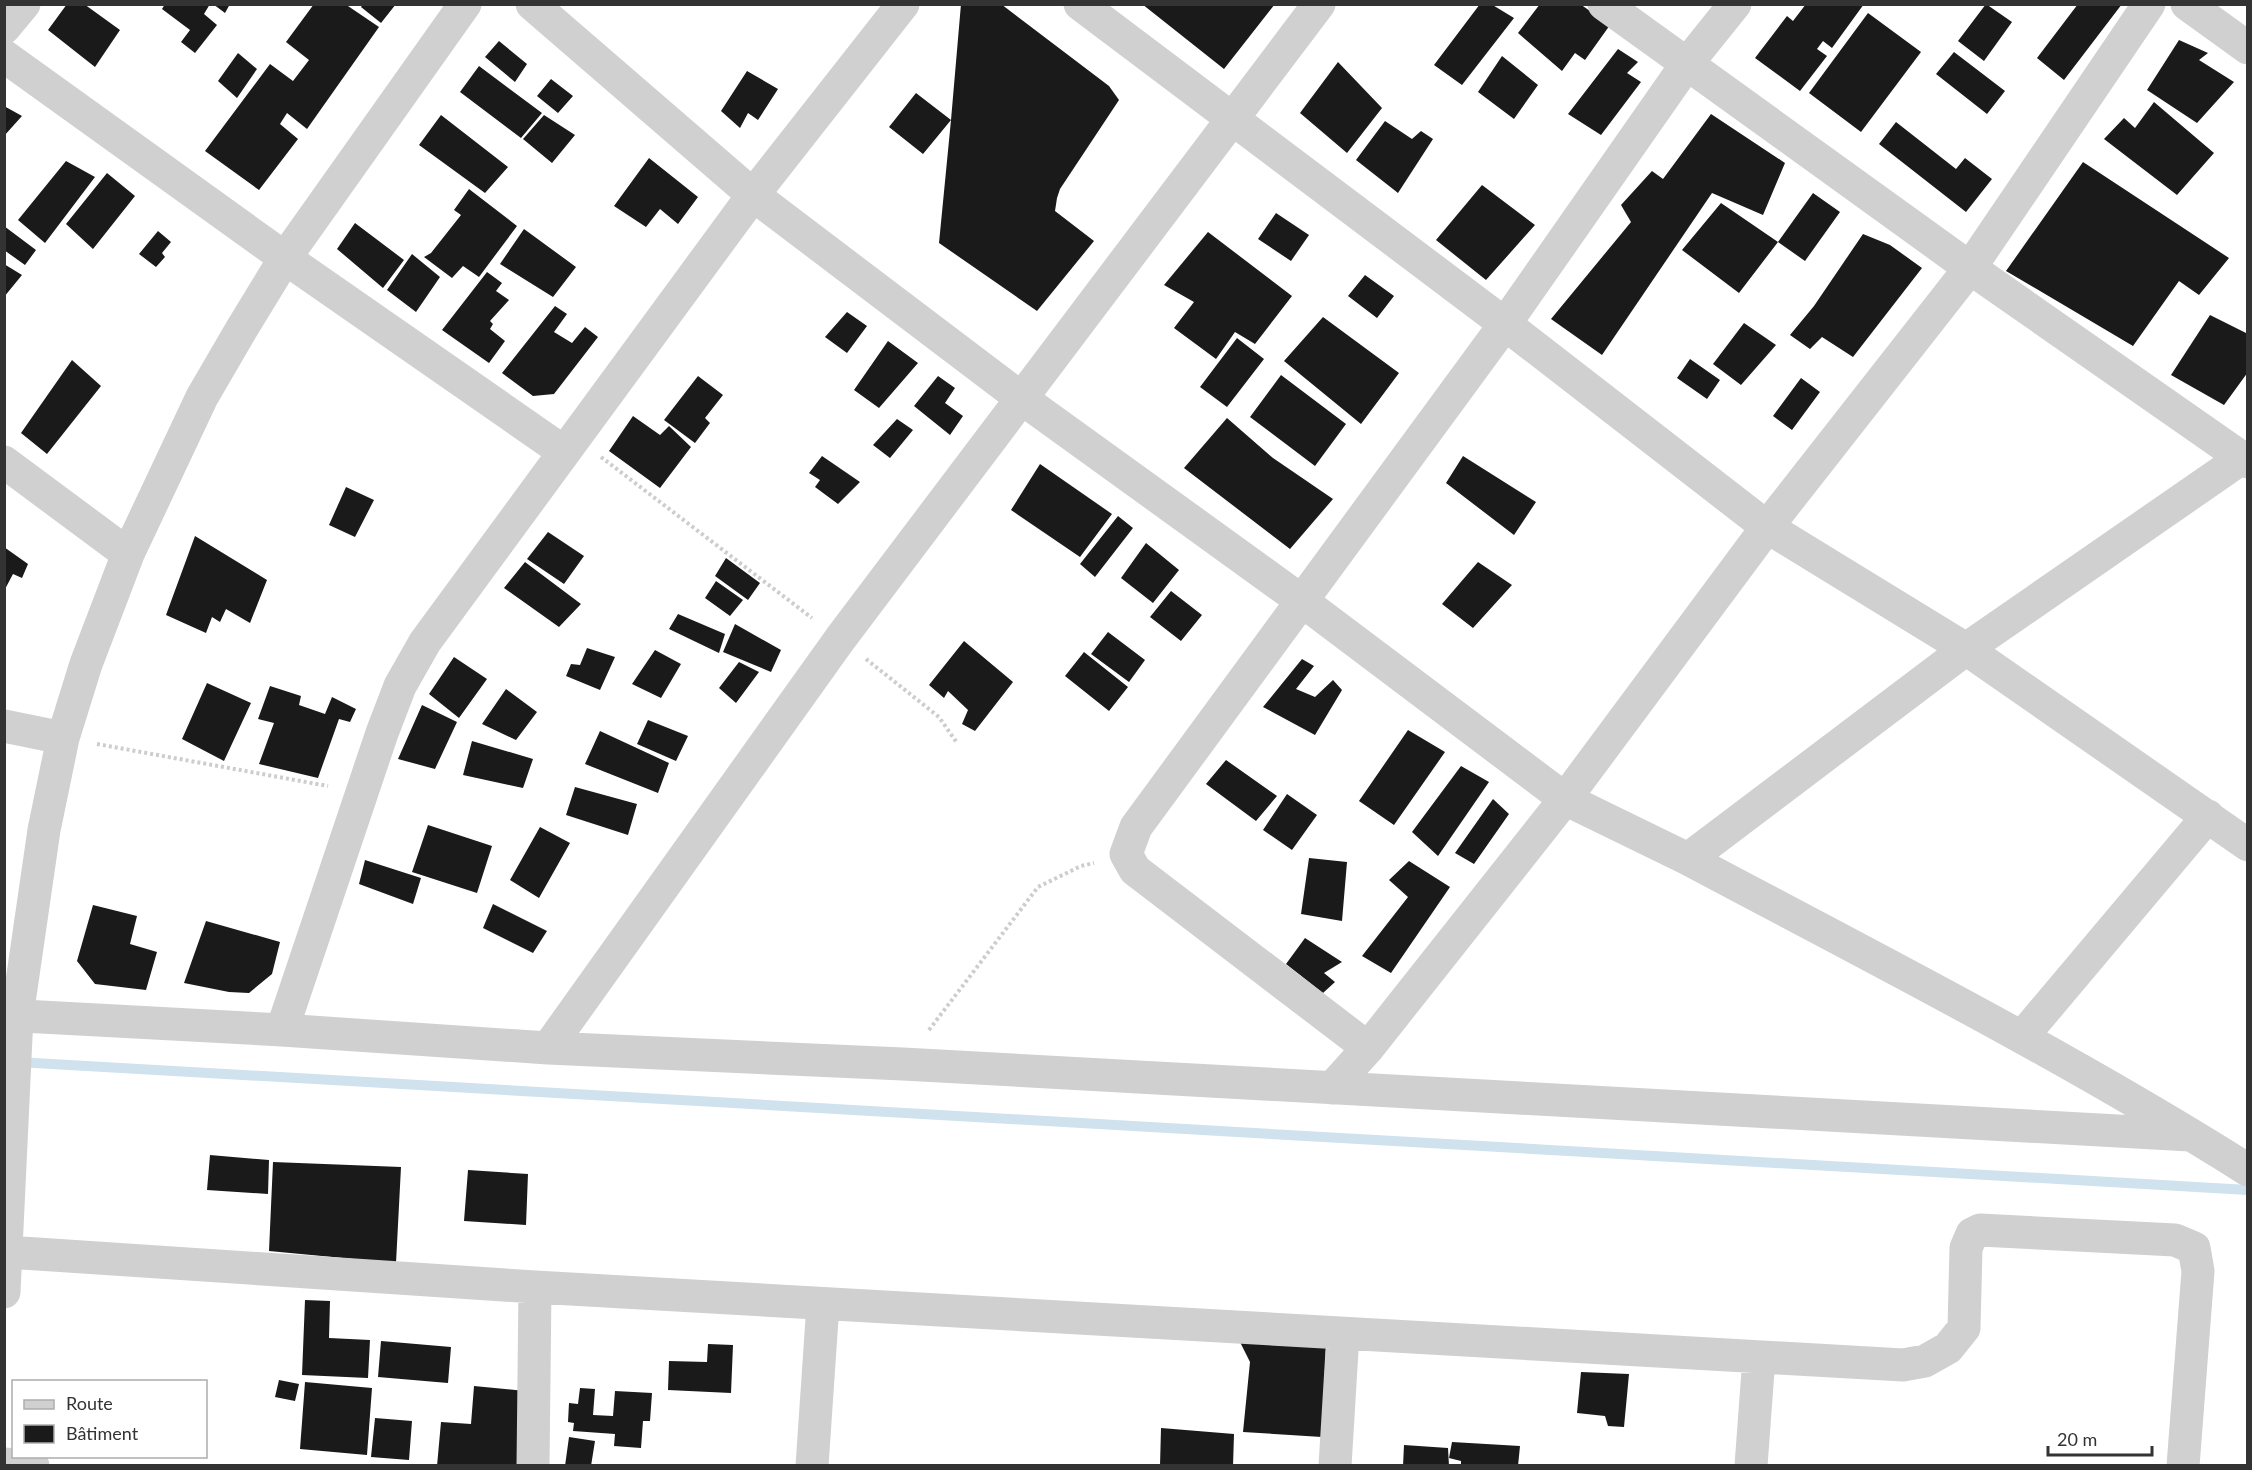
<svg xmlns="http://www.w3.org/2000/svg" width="2252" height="1470" viewBox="0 0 2252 1470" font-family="Lato,sans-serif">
<rect width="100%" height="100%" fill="#fff"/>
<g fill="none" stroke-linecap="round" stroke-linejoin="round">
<!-- stream -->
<path stroke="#cfe2ee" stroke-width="10" d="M17 1062 2248 1190"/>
</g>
<!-- building -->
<path fill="#1a1a1a" d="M67 4H84L120 30 95 67 48 30Z
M165 4H210L204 14 217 25 195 53 181 42 190 30 162 9Z
M213 4H230L225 13Z
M314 4H345L379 27 307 129 287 113 280 124 298 139 259 190 205 151 270 64 293 81 309 60 286 42Z
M363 4H396L381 23 361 7Z
M961 4H1001L1109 86 1119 100 1060 189 1057 198 1055 211 1094 241 1037 311 939 243 951 120 923 154 889 127 916 93 951 120Z
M1142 4H1275L1224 69Z
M1480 4H1491L1514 18 1462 85 1434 65Z
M1540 4H1580L1610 25 1585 60 1575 53 1562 71 1518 33Z
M1806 4H1864L1832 48 1823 41 1817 49 1827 56 1800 91 1755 58 1787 16 1793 21Z
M1986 4 2012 22 1984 61 1958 41Z
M2078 4H2122L2064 80 2037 58Z
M1868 13 1921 52 1861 132 1809 93Z
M2179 40 2208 53 2199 60 2234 82 2197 123 2147 90Z
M499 41 527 64 515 82 485 57Z
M1618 49 1638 62 1627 73 1641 82 1601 135 1568 114Z
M1954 52 2005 91 1987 114 1936 74Z
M238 53 257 69 237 98 218 81Z
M1502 56 1538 85 1514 119 1478 92Z
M1338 62 1382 108 1347 153 1300 113Z
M479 66 542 113 521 138 460 92Z
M747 71 778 89 758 120 748 113 740 128 721 111Z
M551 79 573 96 558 113 537 96Z
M2154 102 2214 153 2177 195 2104 139 2124 118 2135 128Z
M4 106 22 116 4 136Z
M1711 114 1785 163 1763 215 1712 193 1602 355 1551 319 1631 222 1621 205 1652 171 1663 179Z
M441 115 508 167 485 193 419 145Z
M544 115 575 135 552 163 523 139Z
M1385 121 1412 139 1421 131 1433 139 1398 193 1356 160Z
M1896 122 1956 169 1965 158 1992 179 1966 212 1879 144Z
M649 158 698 197 678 224 660 209 646 227 614 206Z
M66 161 95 177 45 243 18 220Z
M2083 162 2229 258 2199 295 2179 281 2133 346 2006 271Z
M107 173 135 196 93 249 66 224Z
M1482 185 1535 225 1486 280 1436 240Z
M469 189 517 226 479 277 463 266 452 278 424 257 431 253 461 215 454 210Z
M1813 193 1840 212 1805 261 1778 242Z
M1721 203 1778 242 1739 293 1682 250Z
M1276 213 1309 235 1291 261 1258 239Z
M355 223 404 260 383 288 337 249Z
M4 226 36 250 25 265 4 250Z
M524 229 576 267 553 297 500 264Z
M158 231 171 242 162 253 165 257 156 267 139 254Z
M1208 232 1292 296 1255 344 1235 332 1216 359 1174 328 1194 302 1164 285Z
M1863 234 1890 245 1922 268 1853 357 1822 337 1810 349 1790 335 1814 306Z
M412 254 440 277 416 312 387 290Z
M4 264 22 275 4 297Z
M487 272 502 283 496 291 509 300 490 321 493 324 490 329 505 341 489 363 442 330Z
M1365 275 1394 296 1377 318 1348 296Z
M555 306 567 314 554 332 572 343 585 327 598 337 554 394 533 396 502 373Z
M847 312 867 326 847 353 825 337Z
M2210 315 2248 334V372L2224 405 2171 375Z
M1323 317 1399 373 1361 424 1284 361Z
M1744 323 1776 345 1741 385 1713 364Z
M1237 338 1264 359 1227 407 1200 387Z
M888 341 918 363 879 408 854 390Z
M1690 359 1720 380 1707 399 1677 378Z
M72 360 101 386 47 454 21 433Z
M1281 375 1346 424 1315 466 1250 417Z
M698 376 723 395 705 418 710 423 695 443 664 420Z
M938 376 955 388 945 403 963 416 950 435 914 406Z
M1801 378 1820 392 1792 430 1773 416Z
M633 416 660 435 669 426 691 447 660 488 609 451Z
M1227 418 1273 458 1333 499 1290 549 1184 468Z
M897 419 913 430 890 458 873 445Z
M822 456 860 482 838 504 815 487 820 480 809 473Z
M1463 456 1536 502 1514 535 1446 483Z
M1040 464 1112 514 1080 557 1011 510Z
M346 487 374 500 355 537 329 525Z
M1118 516 1133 528 1095 577 1080 564Z
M548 532 584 556 564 584 527 559Z
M195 536 267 580 250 623 226 609 220 622 212 617 206 633 166 615Z
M1146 543 1179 570 1153 603 1121 578Z
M4 547 28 564 22 578 13 574 4 591Z
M726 558 760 583 748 600 715 576Z
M525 562 581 604 559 627 504 588Z
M1478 562 1512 585 1473 628 1442 604Z
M716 581 743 600 730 616 705 598Z
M1171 591 1202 615 1181 641 1150 617Z
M678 614 725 634 719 653 669 629Z
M735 624 781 650 771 672 723 652Z
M1108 632 1145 660 1129 682 1091 654Z
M964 641 1013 682 975 731 962 724 968 710 948 691 944 698 929 685Z
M587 648 615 657 600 690 566 676 571 664 580 665Z
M655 650 681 664 661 698 632 684Z
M1084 652 1128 687 1109 711 1065 676Z
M454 657 487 679 459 718 429 694Z
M1302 659 1314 666 1296 689 1315 697 1333 680 1342 690 1315 735 1263 707Z
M739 662 759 672 736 703 719 688Z
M207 683 251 703 224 761 182 739Z
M270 686 301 696 299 705 325 714 332 697 356 709 350 722 339 719 318 778 259 764 274 723 258 719Z
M506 689 537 712 516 740 482 724Z
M422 705 457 722 435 769 398 759Z
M648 720 688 736 676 761 637 744Z
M1408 730 1445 752 1394 825 1359 801Z
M600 731 669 763 658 793 585 764Z
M472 741 533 759 523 788 463 775Z
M1226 760 1277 796 1256 821 1206 784Z
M1461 766 1489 782 1438 856 1412 832Z
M575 787 637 804 628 835 566 815Z
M1287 794 1317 815 1292 850 1263 830Z
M1493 799 1509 814 1474 864 1455 853Z
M428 825 492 846 477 893 412 872Z
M540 827 570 843 539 898 510 880Z
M1309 858 1347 862 1342 921 1301 914Z
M365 860 421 878 413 904 359 884Z
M1409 861 1450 887 1391 973 1362 956 1408 897 1389 880Z
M493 904 547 931 533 953 483 928Z
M93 905 137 916 130 944 157 952 146 990 95 984 77 961Z
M206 921 280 942 272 974 249 993 229 992 184 983Z
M1305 938 1342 962 1324 973 1335 982 1323 993 1286 964Z
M210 1155 269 1160 268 1194 207 1190Z
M273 1162 401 1167 396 1263 269 1251Z
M468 1170 528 1174 526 1225 464 1221Z
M305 1300 330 1301 329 1338 370 1340 368 1378 302 1375Z
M1239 1340 1326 1346 1322 1437 1243 1432 1250 1362Z
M381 1341 451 1347 448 1383 378 1377Z
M708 1344 733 1345 731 1393 668 1390 669 1361 707 1362Z
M1581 1372 1629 1374 1624 1427 1608 1426 1605 1416 1577 1413Z
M279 1380 299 1384 295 1401 275 1397Z
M305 1382 372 1388 367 1455 300 1449Z
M474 1386 525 1391 518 1466H437L441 1422 471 1424Z
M580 1388 595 1389 593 1415 613 1416 615 1391 652 1393 650 1421H643L641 1448 614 1446 615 1434 573 1431 574 1423 568 1422 569 1403 578 1404Z
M375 1418 412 1421 409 1460 371 1457Z
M1161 1428 1234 1434 1233 1466H1160Z
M569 1437 595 1441 591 1466H565Z
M1452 1442 1520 1446 1518 1466H1461V1461L1449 1458Z
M1404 1445 1448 1448 1449 1466H1403Z"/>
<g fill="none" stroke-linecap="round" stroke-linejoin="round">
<!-- path -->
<path stroke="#cdcdcd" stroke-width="4" stroke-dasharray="3 3" stroke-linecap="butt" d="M601 457 812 618
M866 659 939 717 957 743
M97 744 328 786
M929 1030 1038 887 1081 866 1094 863"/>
<!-- minor -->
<path stroke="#d0d0d0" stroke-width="33" d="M532 4 753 195 1021 398 1302 601 1565 799 1688 859 1966 649 2242 458
M1080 4 1505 324 1767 527 1966 649 2248 845
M1604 4 1970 268 2248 462
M2187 4 2248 48
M4 28 24 4
M4 56 285 258 564 452
M4 462 128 554
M4 726 63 738
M1688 859C1876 959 2067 1056 2248 1170
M4 1015 282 1030 548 1048 903 1064 2190 1135
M282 1030 382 733 400 686 425 642 753 195 903 4
M2022 1037 2208 816
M548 1048 840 639 1319 4
M1368 1048 1135 870 1126 854 1136 827 1505 324 1686 65 1735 4
M1332 1088 1368 1048 1565 799 1767 527 1970 268 2149 4
M7 1252 535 1287 1903 1365 1925 1361 1948 1348 1964 1328 1966 1248 1972 1234 1980 1230 2175 1240 2194 1248 2198 1271 2183 1466
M4 1292 17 1016 44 830 63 738 86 664 128 554 202 397 241 330 285 258 465 4
M4 1464 33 1466
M533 1466 535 1287
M812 1466 823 1304
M1335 1466 1343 1334
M1751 1466 1759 1357"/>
</g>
<!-- border -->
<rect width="2252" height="1470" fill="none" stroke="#333333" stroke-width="12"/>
<!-- legend -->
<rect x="12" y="1380" width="195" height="78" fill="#ffffff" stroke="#adadad" stroke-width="1.5"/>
<rect x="24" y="1400" width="30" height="9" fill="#d0d0d0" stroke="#adadad" stroke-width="1.5"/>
<text x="66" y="1410" font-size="18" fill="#333333">Route</text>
<rect x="24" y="1425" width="30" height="18" fill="#1a1a1a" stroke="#adadad" stroke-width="1.5"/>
<text x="66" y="1440" font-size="18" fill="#333333">Bâtiment</text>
<!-- scale -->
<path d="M2048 1446v9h104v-9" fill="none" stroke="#333333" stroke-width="3"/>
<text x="2057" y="1446" font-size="18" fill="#333333" stroke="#ffffff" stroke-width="4.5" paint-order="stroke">20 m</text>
</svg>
